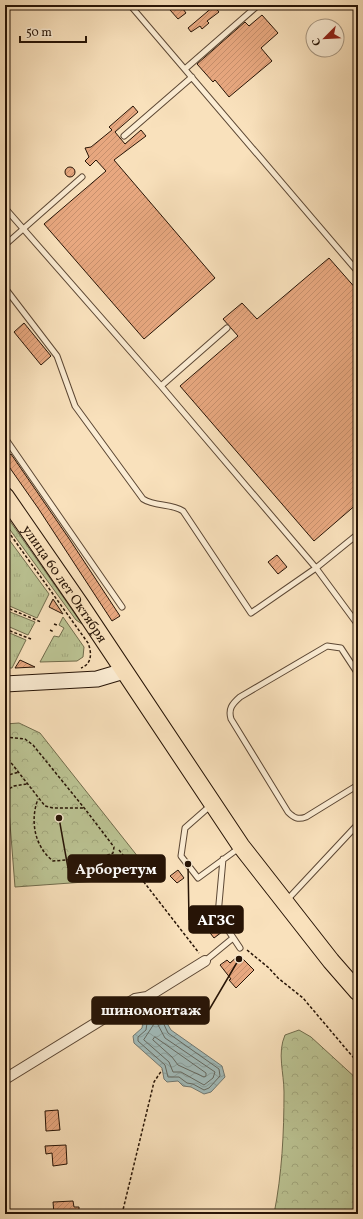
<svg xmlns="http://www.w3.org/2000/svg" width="363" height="1219" viewBox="0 0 363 1219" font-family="Vollkorn,serif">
<defs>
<pattern id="grass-tufts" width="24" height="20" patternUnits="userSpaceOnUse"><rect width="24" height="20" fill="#bbc393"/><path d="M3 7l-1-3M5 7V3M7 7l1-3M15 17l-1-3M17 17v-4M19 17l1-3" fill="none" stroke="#a1a77d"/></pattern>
<pattern id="forest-crowns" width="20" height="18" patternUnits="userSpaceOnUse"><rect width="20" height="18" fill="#bbc393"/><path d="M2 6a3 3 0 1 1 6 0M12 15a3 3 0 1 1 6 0" fill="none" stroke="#a1a77d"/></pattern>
<pattern id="water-waves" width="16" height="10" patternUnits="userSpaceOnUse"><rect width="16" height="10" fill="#a1bbba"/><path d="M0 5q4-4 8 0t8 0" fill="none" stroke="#8ba09e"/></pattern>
<pattern id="building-hatch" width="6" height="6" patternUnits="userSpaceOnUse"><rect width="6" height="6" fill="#e8a880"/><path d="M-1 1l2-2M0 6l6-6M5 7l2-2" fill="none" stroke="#c7906d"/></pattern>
</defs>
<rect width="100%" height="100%" fill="#f9e1bc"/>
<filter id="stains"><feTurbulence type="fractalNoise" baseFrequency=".005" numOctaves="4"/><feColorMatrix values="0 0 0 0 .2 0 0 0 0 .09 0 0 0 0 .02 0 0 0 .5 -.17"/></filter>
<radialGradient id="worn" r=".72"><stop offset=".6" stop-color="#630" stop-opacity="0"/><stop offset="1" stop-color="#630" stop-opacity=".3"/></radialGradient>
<!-- grass -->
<path fill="url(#grass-tufts)" stroke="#716c4c" d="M5 514 82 624 76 620 5 523Z
M5 534 49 594 37 618 5 604Z
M5 610 35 622 28 635 5 625Z
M63 617 84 647 83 657 77 661 40 662 54 636 59 637 64 628 59 625Z
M5 631 26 640 12 668H5Z"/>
<!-- forest -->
<path fill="url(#forest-crowns)" stroke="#716c4c" d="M19 723 40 733 154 877 15 887 8 798H5V724Z
M299 1030 311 1037 358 1080V1214H274C282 1174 284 1133 284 1092 284 1073 277 1053 285 1035Z"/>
<!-- water -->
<path fill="url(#water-waves)" stroke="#707872" d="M156 1010 160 1011 171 1030 222 1066 225 1077 211 1092 204 1094 191 1087 183 1086 178 1081 167 1082 164 1079 162 1068 134 1043 133 1036 142 1028 143 1021Z"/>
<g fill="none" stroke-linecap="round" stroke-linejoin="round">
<!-- shore -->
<path stroke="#646860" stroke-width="1" d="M157 1015 160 1016 168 1033 219 1069 220 1076 209 1088 204 1090 193 1084 187 1083 179 1077H168L165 1065 138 1041V1037L146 1030 147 1023Z
M155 1023H157L165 1038 215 1072 213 1078 204 1085 181 1072H173L169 1062 144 1040Z
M155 1037 206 1073V1076L204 1077 178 1065 172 1057 153 1040Z"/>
</g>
<!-- building -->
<path fill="url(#building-hatch)" stroke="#271406" d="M176 5H180L186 13 178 19 170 10Z
M214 6 219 12 207 21 209 23 202 29 200 26 191 32 188 28Z
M262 15 278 33 261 48 272 61 229 97 215 80 213 82 197 64 245 22 249 26Z
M133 106 138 112 115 132 125 144 141 130 146 136 114 160 215 278 144 339 44 224 106 171 96 160 90 166 85 161 89 157 85 148 91 147 112 130 109 127Z
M65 172a5 5 0 1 1 10 0a5 5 0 1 1-10 0Z
M329 258 358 291V503L314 541 180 386 238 336 223 319 242 303 257 319Z
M24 323 51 356 41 365 14 332Z
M11 454 68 537 120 616 112 621 38 508 5 461V458Z
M277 555 287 567 278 574 268 562Z
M53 599 63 614 49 607Z
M20 660 35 667 15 668Z
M178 870 184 878 177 883 170 876Z
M212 919 222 932 214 938 204 925Z
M239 955 254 970 236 988 229 980 231 979 220 965 227 960 230 963Z
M58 1110 60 1130 46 1131 45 1111Z
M66 1145 67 1164 53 1166 52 1153 46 1154 45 1146Z
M73 1201 74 1207H79V1214H54L53 1202Z"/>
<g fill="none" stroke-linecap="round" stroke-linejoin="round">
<!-- lane casing -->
<g stroke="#5c4734" stroke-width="7">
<path id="lane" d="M130 5 358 272
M185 69 256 7
M124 136 192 77
M5 208 161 386 316 568 358 625
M5 245 82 177
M5 288 57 356 75 406 143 499C155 507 171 503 183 511L251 613 316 568 358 534
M161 386 227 328
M5 438 122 607
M358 674 341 648 327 646 240 697C232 704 228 709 231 719L288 812C294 818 298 820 306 817L358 785
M210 806 185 828 181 856 198 878 239 848
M223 859 218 915 240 948
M287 900 358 824
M205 961 233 938"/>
</g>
<!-- street casing -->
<g stroke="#5c4734" stroke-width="12">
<path id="street" d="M5 1079 135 999 147 997 205 961"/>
</g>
<!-- secondary casing -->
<g stroke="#271406" stroke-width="17">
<path id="secondary" d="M5 684 97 679 124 671"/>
</g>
<!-- primary casing -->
<g stroke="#271406" stroke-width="19">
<g id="primary">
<path id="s1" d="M5 496 81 606 241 846 331 961 358 992"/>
</g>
</g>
<!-- path -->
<path stroke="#271406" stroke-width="1.5" stroke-dasharray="3 2" stroke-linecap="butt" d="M5 527 88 643C92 653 92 664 81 668
M5 607 41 622
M54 624 57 625
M5 629 31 639
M50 630 54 632
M5 737 25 739 33 745 85 809 114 847 113 853 103 857 53 861C34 846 30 820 38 799
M5 755 45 806 53 808H83
M5 776 19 772
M5 791 14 786 27 784
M119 850 199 953
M247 950 269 968 278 978 303 998 358 1063
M122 1214 154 1082 162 1070"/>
<!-- lane -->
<use href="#lane" stroke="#fbecd3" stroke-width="5"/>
<!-- street -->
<use href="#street" stroke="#fbecd3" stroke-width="10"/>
<!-- secondary -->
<use href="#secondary" stroke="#fbecd3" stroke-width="15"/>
<!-- primary -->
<use href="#primary" stroke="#f9e1bc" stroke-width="17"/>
</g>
<g text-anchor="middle" stroke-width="3" stroke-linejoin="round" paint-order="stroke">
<!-- street labels -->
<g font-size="14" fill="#271406" stroke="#fbecd3">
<text dy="5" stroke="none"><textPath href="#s1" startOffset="106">улица 60 лет Октября</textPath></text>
</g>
</g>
<!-- callouts -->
<path fill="none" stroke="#271406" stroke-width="1.5" d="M59 818L68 868M188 864L189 920M239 959L209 1010"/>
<g fill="#271406" stroke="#fbecd3" stroke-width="1.5">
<circle cx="59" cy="818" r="4"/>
<circle cx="188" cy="864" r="4"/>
<circle cx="239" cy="959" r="4"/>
</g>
<g fill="#271406" stroke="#271406" stroke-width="1.5">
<rect x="68" y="855" width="97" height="27" rx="4"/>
<rect x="189" y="906" width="54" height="27" rx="4"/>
<rect x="92" y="997" width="117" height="27" rx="4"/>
</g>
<g font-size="15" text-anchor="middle" font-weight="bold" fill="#fff">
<text x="116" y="874">Арборетум</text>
<text x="216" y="925">АГЗС</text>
<text x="151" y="1015">шиномонтаж</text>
</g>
<!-- margin -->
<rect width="363" height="1219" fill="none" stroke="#f9e1bc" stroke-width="20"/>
<rect x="6" y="6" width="351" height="1207" fill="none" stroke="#271406" stroke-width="2"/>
<rect x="10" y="10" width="343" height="1199" fill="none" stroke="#271406"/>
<!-- north arrow -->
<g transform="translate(325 38) rotate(246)"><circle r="19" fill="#fbecd3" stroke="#a69681"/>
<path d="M0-3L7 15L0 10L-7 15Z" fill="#8f2418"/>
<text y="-6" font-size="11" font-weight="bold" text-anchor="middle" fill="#271406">С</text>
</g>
<!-- scale -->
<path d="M20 36v6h66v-6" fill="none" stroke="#271406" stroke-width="2"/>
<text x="26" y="36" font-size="12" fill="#271406" stroke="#fbecd3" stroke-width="3" paint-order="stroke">50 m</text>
<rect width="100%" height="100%" filter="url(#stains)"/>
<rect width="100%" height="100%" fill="url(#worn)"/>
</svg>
